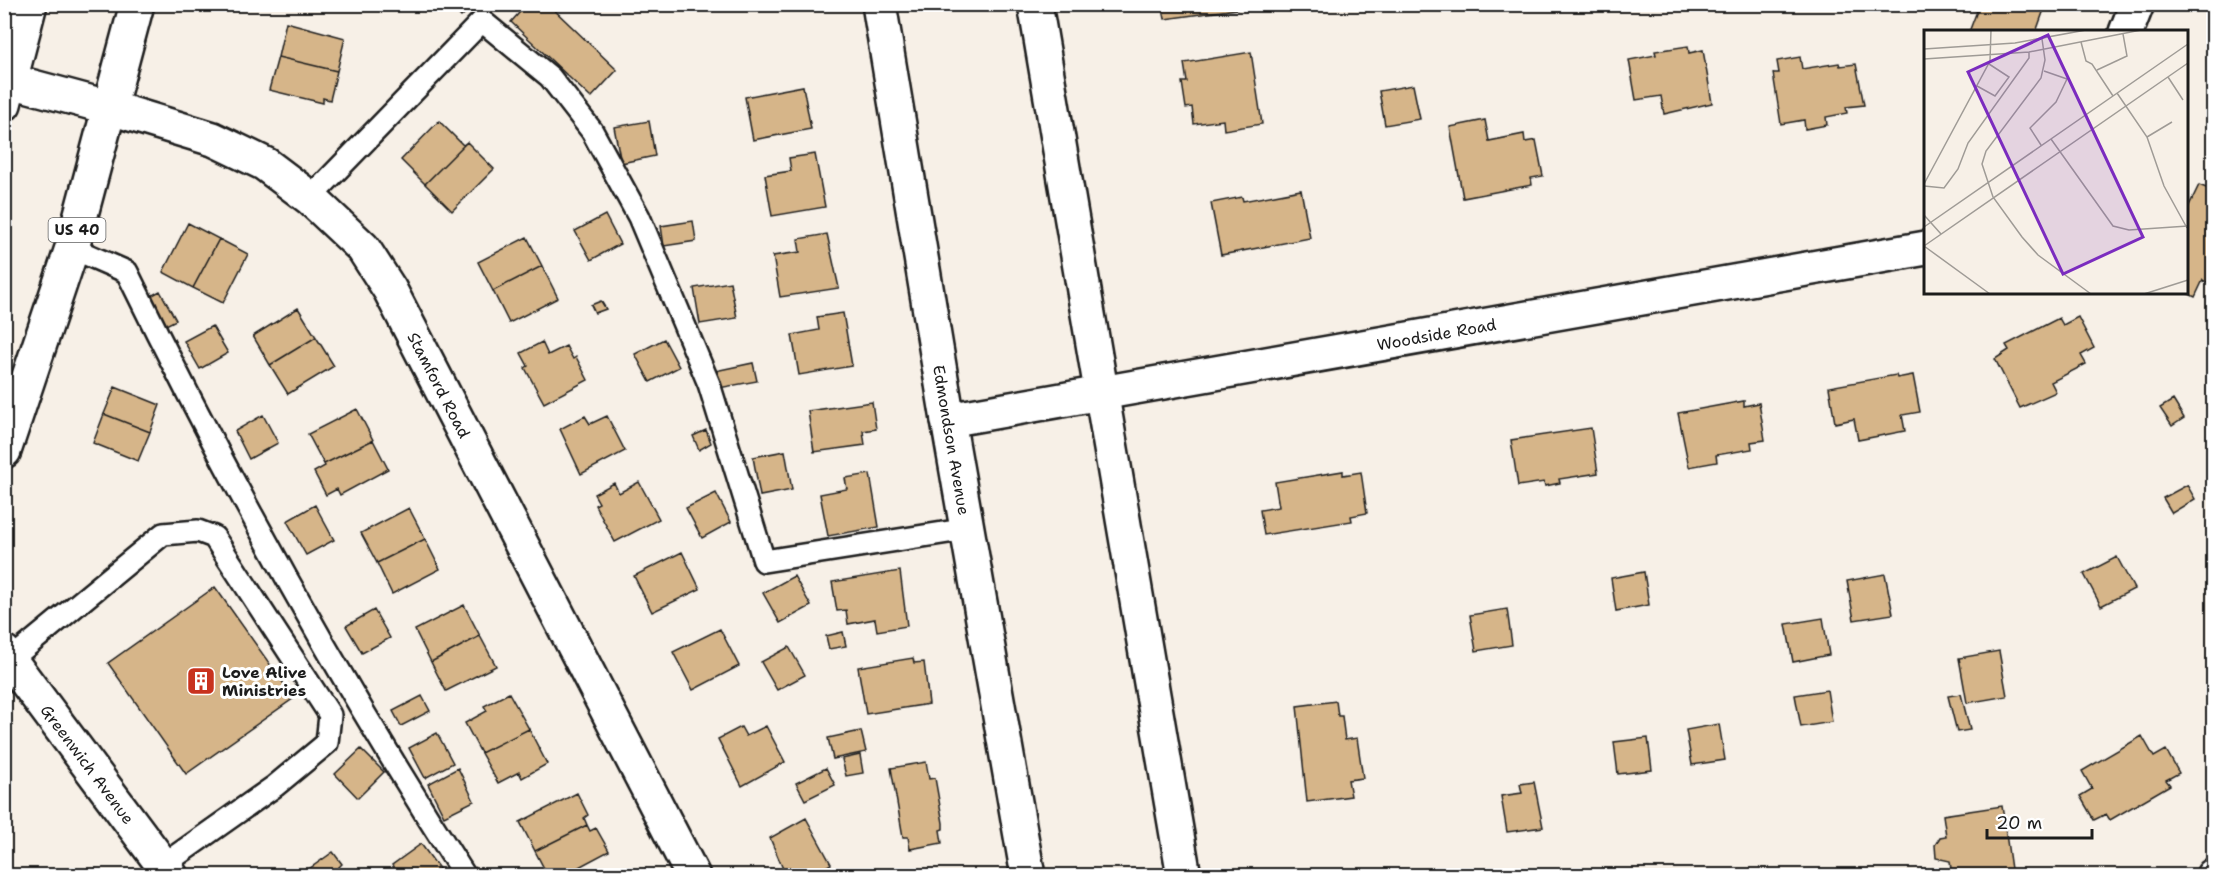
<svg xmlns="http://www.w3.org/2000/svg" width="2218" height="880" viewBox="0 0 2218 880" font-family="'Shantell Sans',sans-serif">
<rect width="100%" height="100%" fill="#f7f0e7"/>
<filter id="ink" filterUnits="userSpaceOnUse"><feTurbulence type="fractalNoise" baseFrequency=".0167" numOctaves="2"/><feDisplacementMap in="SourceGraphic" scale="12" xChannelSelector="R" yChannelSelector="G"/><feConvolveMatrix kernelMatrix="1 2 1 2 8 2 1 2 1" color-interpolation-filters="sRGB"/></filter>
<g filter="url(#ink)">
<!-- building -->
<path fill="#d6b589" stroke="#1c1c1c" stroke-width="1.5" d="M449 4H475L461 17Z
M527 4H548L617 70 591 98 511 22Z
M1162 4H1236L1237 9 1165 19Z
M1961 4H2046L2036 32H1969L1977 11Z
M286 22 345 38 337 71 278 57Z
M1688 46 1689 53 1703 50 1712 103 1664 114 1661 96 1636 100 1629 60 1656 55 1655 51Z
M1251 52 1262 124 1224 130 1223 120 1194 124 1192 107 1186 108 1182 82H1187L1184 63Z
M278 57 337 71 330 100 323 98V103L269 90Z
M1800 57 1802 69 1839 63 1840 66 1856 64 1864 105 1846 107 1847 113 1826 117 1827 125 1805 129 1804 120 1781 124 1773 73H1779L1777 61Z
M1413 85 1420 119 1385 125 1379 91Z
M803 86 811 129 753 140 745 97Z
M1485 120 1489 141 1524 134 1525 142 1536 140 1543 176 1531 178 1532 185 1463 198 1450 127Z
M439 121 463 145 467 142 425 184 401 160Z
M649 121 655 156 621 163 614 127Z
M467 142 494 169 452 211 425 184Z
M815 154 825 207 772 216 765 175 791 171 789 158Z
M2199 185 2214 191V270L2208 283 2203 280 2195 297 2185 292 2186 212Z
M1301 190 1310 238 1221 255 1211 203 1242 197 1243 201Z
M605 215 620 244 591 260 575 231Z
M693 221 696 241 664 246 661 226Z
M188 223 219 239 193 288 163 272Z
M827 234 839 288 780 297 773 256 800 252 798 239Z
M527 237 542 266 493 291 478 262Z
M219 239 248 254 223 303 193 288Z
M542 266 558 298 509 323 493 291Z
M730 282 737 318 700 324 694 288Z
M160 291 176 320 162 327 147 298Z
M601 301 606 309 595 313 591 305Z
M298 308 316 337 270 365 253 336Z
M843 313 852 366 799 375 792 335 819 330 817 317Z
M2078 317 2094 348 2081 355 2086 364 2051 382 2056 392 2020 408 1995 359 2009 350 2006 345 2059 318 2063 325Z
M212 326 228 353 200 369 184 341Z
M316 337 334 366 288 394 270 365Z
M664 339 679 367 650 382 635 354Z
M542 342 548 355 566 346 573 359 576 357 588 380 544 403 525 368 528 366 521 353Z
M753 363 757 381 719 388 715 371Z
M1896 375 1897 378 1913 375 1920 412 1902 415 1905 431 1858 440 1854 419 1835 423 1829 387Z
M115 387 160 405 150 432 104 414Z
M2173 400 2184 418 2172 426 2160 408Z
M1744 401V406L1759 403 1765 440 1751 442 1752 449 1716 455 1717 462 1689 467 1678 413Z
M872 402 876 429 863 431 865 445 814 452 808 411Z
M357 409 373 440 324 464 308 434Z
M104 414 150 432 138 461 93 443Z
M263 415 278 443 249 459 235 431Z
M585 416 590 424 607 416 625 451 581 474 560 429Z
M1591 428 1598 473 1559 479 1560 483 1545 486 1544 482 1518 486 1511 440Z
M706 430 711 443 699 450 693 436Z
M373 440 388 469 340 495 337 489 326 495 314 472 325 466 324 464Z
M785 451 792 490 760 496 753 457Z
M1343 471V475L1361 472 1367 513 1351 516 1352 521 1264 535 1260 510 1279 507 1275 482Z
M870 474 879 527 828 536 820 494 847 489 845 478Z
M639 482 659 519 615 542 595 505 599 503 594 494 614 483 619 493Z
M2187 485 2195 499 2172 513 2163 498Z
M716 493 731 522 702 538 686 508Z
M315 505 334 540 306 555 287 521Z
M409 508 425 539 377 563 361 533Z
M425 539 440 569 392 594 377 563Z
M682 552 700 589 652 612 634 576Z
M2117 557 2134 589 2101 606 2084 574Z
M900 571 907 626 877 631 875 619 848 624 846 610 837 611 832 582Z
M1644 572 1649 605 1616 611 1611 578Z
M1885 574 1893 614 1854 620 1847 581Z
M794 576 811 606 780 623 763 593Z
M215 587 294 698 186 774 108 663Z
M464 605 480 636 431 662 415 630Z
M1507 609 1512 645 1476 651 1470 615Z
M374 610 390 638 362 653 346 626Z
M1823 618 1829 655 1793 662 1786 624Z
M720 629 739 666 693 690 673 652Z
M843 632 846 646 829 649 826 636Z
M480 636 496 666 446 691 431 662Z
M789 647 805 675 777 690 761 662Z
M1999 651 2007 696 1967 703 1959 658Z
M913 658 914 663 924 662 929 704 866 714 858 667Z
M1827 690 1832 722 1801 727 1795 695Z
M509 693 529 729 481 753 465 723 487 711 484 706Z
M1961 694 1970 730 1957 732 1948 696Z
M422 696 430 711 401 726 393 711Z
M1336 701 1338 716H1342L1345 740 1357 738 1363 778 1348 780 1351 796 1307 802 1297 706Z
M1719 724 1725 760 1692 765 1686 730Z
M766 726 785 762 742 786 718 739 741 727 746 736Z
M529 729 547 764 522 778 519 772 498 783 481 753Z
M861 731 866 752 833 759 828 738Z
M437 733 453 763 425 778 409 748Z
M2142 736 2154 757 2166 750 2179 773 2166 780 2170 785 2110 820 2106 814 2094 820 2080 796 2092 789 2082 771Z
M1648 738 1652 770 1618 774 1614 742Z
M361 749 384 772 358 798 335 774Z
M860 755 863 773 846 776 842 759Z
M926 762 929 779 935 778 943 823V829L940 830 942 843 910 849 908 837H903L891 768Z
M458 768 474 801 444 816 428 784Z
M826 768 835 785 805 800 796 783Z
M1534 782 1543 827 1507 832 1501 796 1522 793 1520 784Z
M577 793 588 815 584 818 587 825 535 851 520 822Z
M2002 806 2012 876H1952L1950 861 1936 858 1935 845 1940 837 1946 836 1943 815Z
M806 818 831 864 810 876H786L770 838Z
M587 825 590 831 596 828 609 851 562 876H548L535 851Z
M421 844 443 874 399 876 392 865Z
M333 852 342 864 330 876H299Z
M1861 869 1862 876H1826V875Z"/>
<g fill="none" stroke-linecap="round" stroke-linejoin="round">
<!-- lane casing -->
<g stroke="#1c1c1c" stroke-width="26">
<path id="lane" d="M310 198 482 21 550 77 592 131 639 217 709 384 764 561 968 529
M72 248 127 272C228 479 340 682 465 876
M10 660 163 534 198 531 214 537 330 715 327 743 275 786 163 865"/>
</g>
<!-- street casing -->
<g stroke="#1c1c1c" stroke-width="38">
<g id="street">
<path d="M2126 32 2137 4"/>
<path id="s1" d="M11 81 111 108 213 139 265 164 310 198 363 248 390 290 693 876"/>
<path id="s2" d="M948 420 1926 248"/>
<path id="s3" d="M4 652 171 876"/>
<path d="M2213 876 2214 875"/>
</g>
</g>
<!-- secondary casing -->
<g stroke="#1c1c1c" stroke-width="38">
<g id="secondary">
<path id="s4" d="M879 4 948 420 1028 876"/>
<path d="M1035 4 1184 876"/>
</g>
</g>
<!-- primary casing -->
<g stroke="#1c1c1c" stroke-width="38">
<path id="primary" d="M4 104 30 4
M4 451 72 248 137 4"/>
</g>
<!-- lane -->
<use href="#lane" stroke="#fff" stroke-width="21"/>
<!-- street -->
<use href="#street" stroke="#fff" stroke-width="33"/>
<!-- secondary -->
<use href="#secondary" stroke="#fff" stroke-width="33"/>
<!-- primary -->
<use href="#primary" stroke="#fff" stroke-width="33"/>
</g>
</g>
<!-- icons -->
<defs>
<g id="building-square" transform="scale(1.5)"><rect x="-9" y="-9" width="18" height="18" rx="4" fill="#c8321e" stroke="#fff"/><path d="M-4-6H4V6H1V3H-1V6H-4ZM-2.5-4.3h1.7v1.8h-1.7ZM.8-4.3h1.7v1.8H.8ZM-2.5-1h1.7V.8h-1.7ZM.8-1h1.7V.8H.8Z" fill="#fff"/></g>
</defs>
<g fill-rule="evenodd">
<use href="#building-square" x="201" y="681"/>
</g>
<g text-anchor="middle" stroke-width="6" stroke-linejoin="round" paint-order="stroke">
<!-- shield labels -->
<rect fill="#fff" stroke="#606060" stroke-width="1.5" x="48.5" y="218" width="57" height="24" rx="4.5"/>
<g font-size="15" font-weight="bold" fill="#1c1c1c">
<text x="77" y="235">US 40</text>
</g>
<!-- street labels -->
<g font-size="16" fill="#1c1c1c" stroke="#fff">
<text dy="6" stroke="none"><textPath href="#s2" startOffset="496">Woodside Road</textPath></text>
<text dy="6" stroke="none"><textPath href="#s1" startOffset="554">Stamford Road</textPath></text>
<text dy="6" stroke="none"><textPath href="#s4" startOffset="442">Edmondson Avenue</textPath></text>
<text dy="6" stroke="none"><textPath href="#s3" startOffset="140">Greenwich Avenue</textPath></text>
</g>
<!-- poi labels -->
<g font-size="16" font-weight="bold" fill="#1c1c1c" stroke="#fff" text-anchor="start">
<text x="222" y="678">Love Alive<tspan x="222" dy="18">Ministries</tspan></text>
</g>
</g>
<!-- overview -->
<g transform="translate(1924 30)">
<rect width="264" height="264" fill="#f7f0e7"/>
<path fill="none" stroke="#9f9b96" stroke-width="1.5" d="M118 9 121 30 117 48 62 121 58 134 69 167 98 207 114 225 167 264M157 12 162 31 168 34 189 66M0 19 91 13 162 0M0 29 105 22 217 0M173 40 203 26 199 4M244 47 259 70M53 56 71 66 85 47 65 34M193 63 223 107 240 156 263 198M223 107 248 92M127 109 189 196 205 200 264 196M117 115 106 98 132 72 143 49 120 41M0 154 66 31 67 0M0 156 20 158 34 139 44 113 105 28V22M0 185 17 204M0 197 264 14M0 216 66 264M0 216 264 33M220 264 264 250"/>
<path fill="#7b2cbf" fill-opacity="0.15" stroke="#7b2cbf" stroke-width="3" d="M124 5 219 207 139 244 44 42Z"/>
<rect width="264" height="264" fill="none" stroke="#1c1c1c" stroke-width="3"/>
</g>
<!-- margin -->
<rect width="2218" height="880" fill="none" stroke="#fff" stroke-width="24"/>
<rect x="12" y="12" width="2194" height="856" fill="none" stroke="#1c1c1c" stroke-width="2" filter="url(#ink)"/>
<!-- scale -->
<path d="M1987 829v9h105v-9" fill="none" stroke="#1c1c1c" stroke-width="3"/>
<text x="1996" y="829" font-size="18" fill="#1c1c1c" stroke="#ffffff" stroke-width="4.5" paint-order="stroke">20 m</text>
</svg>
